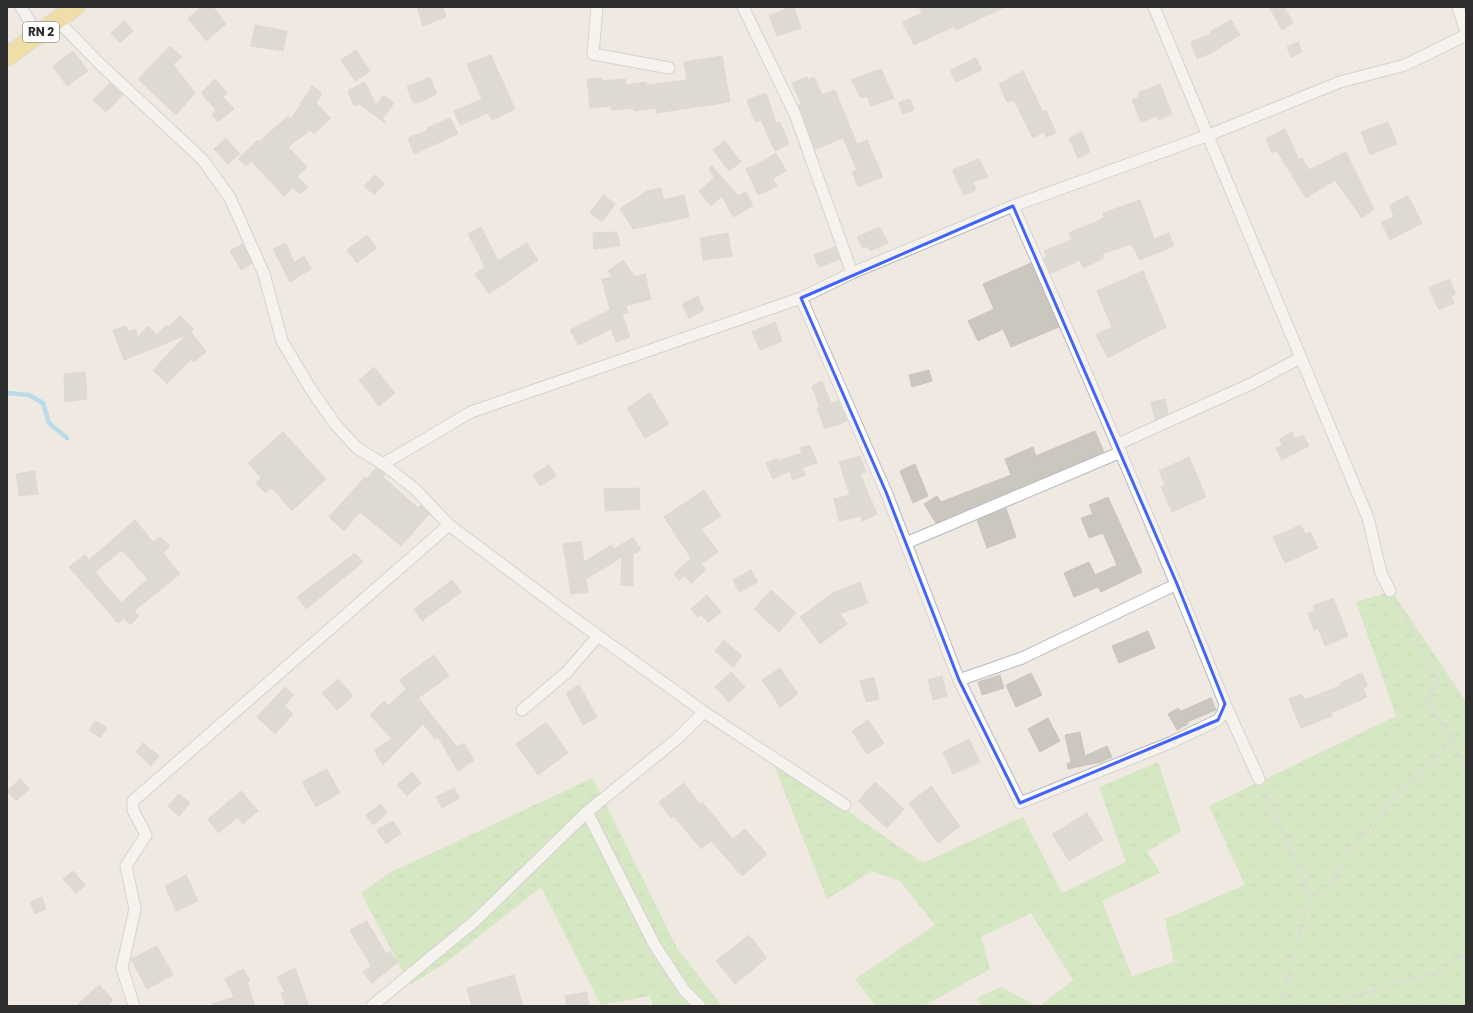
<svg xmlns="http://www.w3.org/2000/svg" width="1473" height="1013" viewBox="0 0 1473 1013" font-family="Poppins,sans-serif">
<defs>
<pattern id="grass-tufts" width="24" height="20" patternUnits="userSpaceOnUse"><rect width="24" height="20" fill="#b6e59e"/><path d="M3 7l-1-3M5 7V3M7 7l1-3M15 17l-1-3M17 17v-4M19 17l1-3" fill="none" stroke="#9dc588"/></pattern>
</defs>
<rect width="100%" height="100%" fill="#efe9e1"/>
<!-- grass -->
<path fill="url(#grass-tufts)" d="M1392 591 1466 702V1006H1040L1073 980 1031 913 981 937 990 969 924 1006H876L855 979 935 925 900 881 872 871 827 899 771 758 923 863 1023 817 1062 893 1126 862 1099 787 1158 762 1181 831 1147 852 1160 873 1102 901 1132 976 1174 962 1165 919 1245 885 1209 806 1396 716 1356 602Z
M593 778 677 948 722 1006H653L650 996 601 1005 541 887 448 961 410 985 361 893 389 873Z
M1001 987 1036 1006H982L977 998Z"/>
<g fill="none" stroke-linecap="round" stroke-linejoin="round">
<!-- stream -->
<path stroke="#75cff0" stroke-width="4.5" d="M7 393 29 395 43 403 49 423 67 438"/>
</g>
<!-- building -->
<path fill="#cbc7bf" stroke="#cbc5ba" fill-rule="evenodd" d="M202 7H213L226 24 206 41 188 18Z
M417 7H443L446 17 423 26Z
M790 7H794L801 28 777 36 769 16Z
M919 7H1005L956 30 955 26 914 45 902 22 922 13Z
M1269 7H1284L1293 23 1282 30Z
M1231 20 1240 35 1213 52 1197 59 1191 42 1211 34 1210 32Z
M124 21 133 31 120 43 111 33Z
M255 25 287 31 283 51 251 46Z
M1298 42 1302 52 1291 57 1287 47Z
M170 46 182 57 173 64 195 93 176 115 138 79Z
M356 50 370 71 355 81 341 60Z
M73 51 88 71 67 86 53 66Z
M491 55 515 109 492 120 488 113 460 125 454 111 482 99 467 64Z
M722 56 730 102 656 113V108L634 111 633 108 612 110 611 106 590 108 587 79 602 78V81L625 79 626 85 646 82V85L687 80 684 62Z
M976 58 982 70 956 82 950 70Z
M881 69 894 98 871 106 867 96 861 98 851 80Z
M1023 71 1043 112 1046 110 1056 133 1047 137 1043 132 1033 138 1014 100 1007 102 999 84Z
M430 77 437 94 418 103H413L407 87Z
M807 77 808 80 814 77 822 95 835 90 857 144 867 140 883 177 858 187 852 172 857 170 843 138 815 149 798 105 801 104 792 83Z
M215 79 227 93 223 97 234 109 218 122 212 114 216 110 201 93Z
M365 82 376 105 384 95 394 103 383 118 386 124 359 104 354 106 349 95V90Z
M110 83 123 95 106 112 93 100Z
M1160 84 1172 114 1159 120 1158 116 1141 122 1132 100 1139 97 1138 93Z
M312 86 322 93 316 103 331 118 314 134 310 130 288 147 307 167 297 176 308 187 300 194 293 187 284 196 251 161 246 166 238 159 258 140 259 142 288 116 291 119Z
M766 93 776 123 780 122 789 144 775 151 761 120 755 122 747 100Z
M910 99 914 110 903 114 898 103Z
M450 118 458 134 414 154 408 138 428 130 427 128Z
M1388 122 1397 144 1370 155 1361 132Z
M1285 129 1299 160 1302 158 1309 170 1346 152 1374 209 1362 218 1335 180 1306 198 1277 151 1272 153 1266 138Z
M1082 132 1090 152 1078 158 1069 138Z
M226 138 240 154 228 164 214 149Z
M725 141 741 162 729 171 713 150Z
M776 153 786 171 773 178 777 186 758 195 746 169 767 159Z
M979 159 988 177 973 182 976 190 964 195 952 170Z
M712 166 738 196 746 192 753 206 733 217 722 196 711 206 699 191 714 178 709 168Z
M375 175 384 184 374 195 364 186Z
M661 188 664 200 684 195 689 217 633 229 620 209 647 191Z
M603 195 615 204 602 222 590 213Z
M1408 196 1422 223 1390 240 1381 222 1394 217 1390 205Z
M1140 200 1154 239 1169 233 1174 246 1140 260 1131 244 1102 254 1104 258 1083 268 1080 260 1050 274 1044 258 1047 256 1044 251 1072 239 1069 233 1104 218 1103 213Z
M481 227 498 261 527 243 538 260 489 294 475 274 485 267 468 234Z
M880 227 888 243 870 251 868 246 863 248 857 237Z
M617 232 620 246 594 249 593 233Z
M728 233 732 256 703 260 700 238Z
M367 235 377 248 357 263 347 250Z
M286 243 294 263 304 256 311 269 290 282 273 249Z
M243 244 252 263 241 270 230 251Z
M835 247 840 259 819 267 814 255Z
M623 260 635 277 645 274 651 299 626 306 628 313 622 314 630 337 616 342 611 329 578 345 570 330 610 310 602 279 612 277 608 271Z
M1031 263 1059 327 1011 347 1003 329 978 341 968 321 994 309 983 284Z
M1143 271 1166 327 1108 358 1096 335 1112 327 1097 291Z
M1449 279 1456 294 1451 296 1454 303 1439 310 1429 288Z
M698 296 704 310 689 318 682 304Z
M180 316 194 329 191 332 206 352 194 362 191 359 167 384 153 370 186 335 124 360 113 330 126 326 129 332 135 329 138 337 148 326 157 335 166 325 169 327Z
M775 322 782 341 760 350 752 332Z
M374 367 395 393 379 406 359 380Z
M929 370 932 381 912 387 909 375Z
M85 372 87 399 65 402 64 374Z
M822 381 831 403 838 401 847 421 825 429 817 408 820 407 812 386Z
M650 393 669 424 645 438 627 408Z
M1165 399 1168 414 1155 420 1151 402Z
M1095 431 1104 452 936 523 924 504 937 496 941 502 1011 475 1005 459 1033 447 1036 456Z
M283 432 326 479 292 511 272 488 265 493 256 483 261 478 248 463Z
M1292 432 1295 439 1303 435 1309 446 1282 460 1276 448 1282 445 1280 439Z
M810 445 817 463 802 468 805 475 793 480 790 471 773 479 766 463 777 458 778 461 802 453 800 448Z
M860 456 866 472 860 474 877 514 862 521 861 516 839 521 834 499 850 495 839 462Z
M1189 457 1206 497 1172 512 1161 487 1165 485 1159 471Z
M915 464 928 496 913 503 900 471Z
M549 465 556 476 540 486 533 475Z
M376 468 385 474 383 477 418 508 421 505 429 514 401 546 360 512 344 531 329 517 365 477 367 479Z
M35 471 38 494 19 496 16 474Z
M639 488 640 509 605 511 604 489Z
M704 490 721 516 701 529 718 552 701 564 706 570 691 583 685 576 679 580 674 574 691 558 664 517Z
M1108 497 1142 572 1101 592 1098 587 1074 597 1064 573 1089 562 1095 575 1117 565 1103 533 1089 538 1081 518 1093 514 1089 505Z
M1006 508 1016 537 987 548 977 520Z
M135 520 153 542 161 537 170 546 163 553 180 574 134 611 139 616 130 625 124 618 118 623 69 567 85 555 89 560ZM122 550 148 579 121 603 95 572Z
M1301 525 1305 534 1310 532 1318 548 1285 563 1273 537Z
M633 537 641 550 633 554V586L621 585 622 557 586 579 588 592 571 594 563 544 581 541 584 562 611 545 614 549Z
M355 553 363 562 306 609 297 597Z
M751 570 758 582 739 592 733 580Z
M452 580 461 592 422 621 414 609Z
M860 582 868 603 840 614 847 624 820 644 800 617 833 593Z
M771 590 796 613 779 632 754 609Z
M707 595 721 612 708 623 701 614 698 617 691 609Z
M1333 598 1348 636 1325 646 1318 628 1314 630 1308 613 1315 611 1313 606Z
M1148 631 1155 648 1119 663 1112 646Z
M724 640 742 656 733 667 715 651Z
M434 655 449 676 418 698 457 747 464 743 474 760 458 771 438 737 435 739 423 724 383 765 374 750 392 739 370 715 384 701 388 706 406 689 400 680Z
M780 668 798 694 780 707 762 680Z
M731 672 745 687 729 702 715 687Z
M1031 673 1042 695 1016 707 1006 685Z
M1362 673 1368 686 1363 688 1367 697 1331 713 1332 716 1301 728 1289 699 1302 694 1304 700 1342 685 1340 683Z
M1000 675 1004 688 982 695 978 682Z
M942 676 947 696 933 700 928 680Z
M874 677 879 699 866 702 860 681Z
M338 679 353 696 337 710 322 693Z
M579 685 597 717 583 725 566 693Z
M285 687 294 695 284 706 293 714 275 734 257 717Z
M1211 698 1216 710 1187 722 1188 724 1177 730 1168 714 1178 708 1181 711Z
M1048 718 1060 741 1040 752 1028 729Z
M868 720 884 743 867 754 852 731Z
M95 721 107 728 100 738 89 730Z
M546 722 568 753 538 775 516 744Z
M1080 732 1085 756 1107 746 1112 757 1101 762 1068 769 1067 764 1071 762 1065 735Z
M969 739 980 762 953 774 943 752Z
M143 743 159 756 151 766 136 752Z
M327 769 340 793 316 807 302 782Z
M412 772 421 783 407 796 397 785Z
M20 779 29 789 16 801 7 791Z
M875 782 904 809 887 828 858 801Z
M684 783 700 805 703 803 733 839 745 829 767 854 742 876 711 841 701 849 674 816 671 818 659 802Z
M931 786 960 826 938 843 909 803Z
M454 788 460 798 442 808 436 797Z
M241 791 258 811 243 824 238 817 218 833 208 819Z
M179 794 190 803 179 816 168 806Z
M381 804 387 813 373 825 366 815Z
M1087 813 1103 840 1069 861 1052 834Z
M393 821 401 833 386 844 377 830Z
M73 871 85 885 76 894 63 879Z
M186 875 198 901 176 911 165 886Z
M42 897 46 909 35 914 30 902Z
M367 921 386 954 389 951 398 962 372 983 363 972 371 966 350 930Z
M749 935 767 958 735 984 716 961Z
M157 946 173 975 147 989 131 959Z
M295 968 309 1006H286L281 993 285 992 277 977Z
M243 969 250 980 247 982 255 1006H212V1004L234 997 225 979Z
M514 975 523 1006H472L467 988Z
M99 985 113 1000 108 1006H76Z
M587 992 589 1006H567L565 996Z"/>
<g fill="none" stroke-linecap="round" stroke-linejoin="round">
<!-- street casing -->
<g stroke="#b4b7c1" stroke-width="13">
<path id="street" d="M21 7 38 35
M597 7 593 54 669 68
M743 7 795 114 852 273
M1154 7 1368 518 1381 573 1390 591
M1458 7 1466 32
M57 20 100 64 203 160 230 198 264 274 282 341 310 388 335 424 357 448 383 464 415 489 449 525 565 612 704 712 845 805
M801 298 886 492 959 680 1022 658 1177 584
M1118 444 1253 383 1300 358
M383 464 471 412 801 298 852 273 1013 206 1209 135 1340 82 1405 65 1466 35
M906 543 1121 452
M959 680 1020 803 1172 742 1218 720 1223 713 1225 704C1158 536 1086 371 1013 206
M1225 704 1259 779
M522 710 567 672 598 636
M587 812 654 944 684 990 700 1006
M134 1006 122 968 135 909 126 866 146 835 133 810V801L449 525
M372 1006 476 920 587 812 678 738 704 712"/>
</g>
<!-- primary casing -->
<g stroke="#c9c9c9" stroke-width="20">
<path id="primary" d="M7 57 75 7"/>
</g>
<!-- path -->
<path stroke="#c9c9c9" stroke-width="2.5" stroke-dasharray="3 2" stroke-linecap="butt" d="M1395 600 1439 681 1427 698 1453 742 1466 769
M1264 789 1310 895 1280 1006
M1310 895 1332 883 1351 846 1376 822 1397 795 1453 742
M1320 1006 1444 970 1455 960 1466 956"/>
<!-- street -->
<use href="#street" stroke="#fff" stroke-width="11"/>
<!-- primary -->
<use href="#primary" stroke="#f2d163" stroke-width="18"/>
</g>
<!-- marked area -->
<path d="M0 0H1473V1013H0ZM1013 206 1177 584 1225 704 1218 720 1020 803 959 680 886 492 801 298Z" fill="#efe9e1" fill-opacity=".55" fill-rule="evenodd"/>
<path fill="none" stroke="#4264fb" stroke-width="3" stroke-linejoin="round" d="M1013 206 1177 584 1225 704 1218 720 1020 803 959 680 886 492 801 298Z"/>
<g text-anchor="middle" stroke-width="3" stroke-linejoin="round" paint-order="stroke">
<!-- shield labels -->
<rect fill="#fff" stroke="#6d6d6d" stroke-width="1" x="23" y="22" width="36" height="20" rx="3"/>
<g font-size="12" font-weight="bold" fill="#2e2e2e">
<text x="41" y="36">RN 2</text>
</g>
</g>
<!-- border -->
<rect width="1473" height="1013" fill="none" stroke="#2e2e2e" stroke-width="16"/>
</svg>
